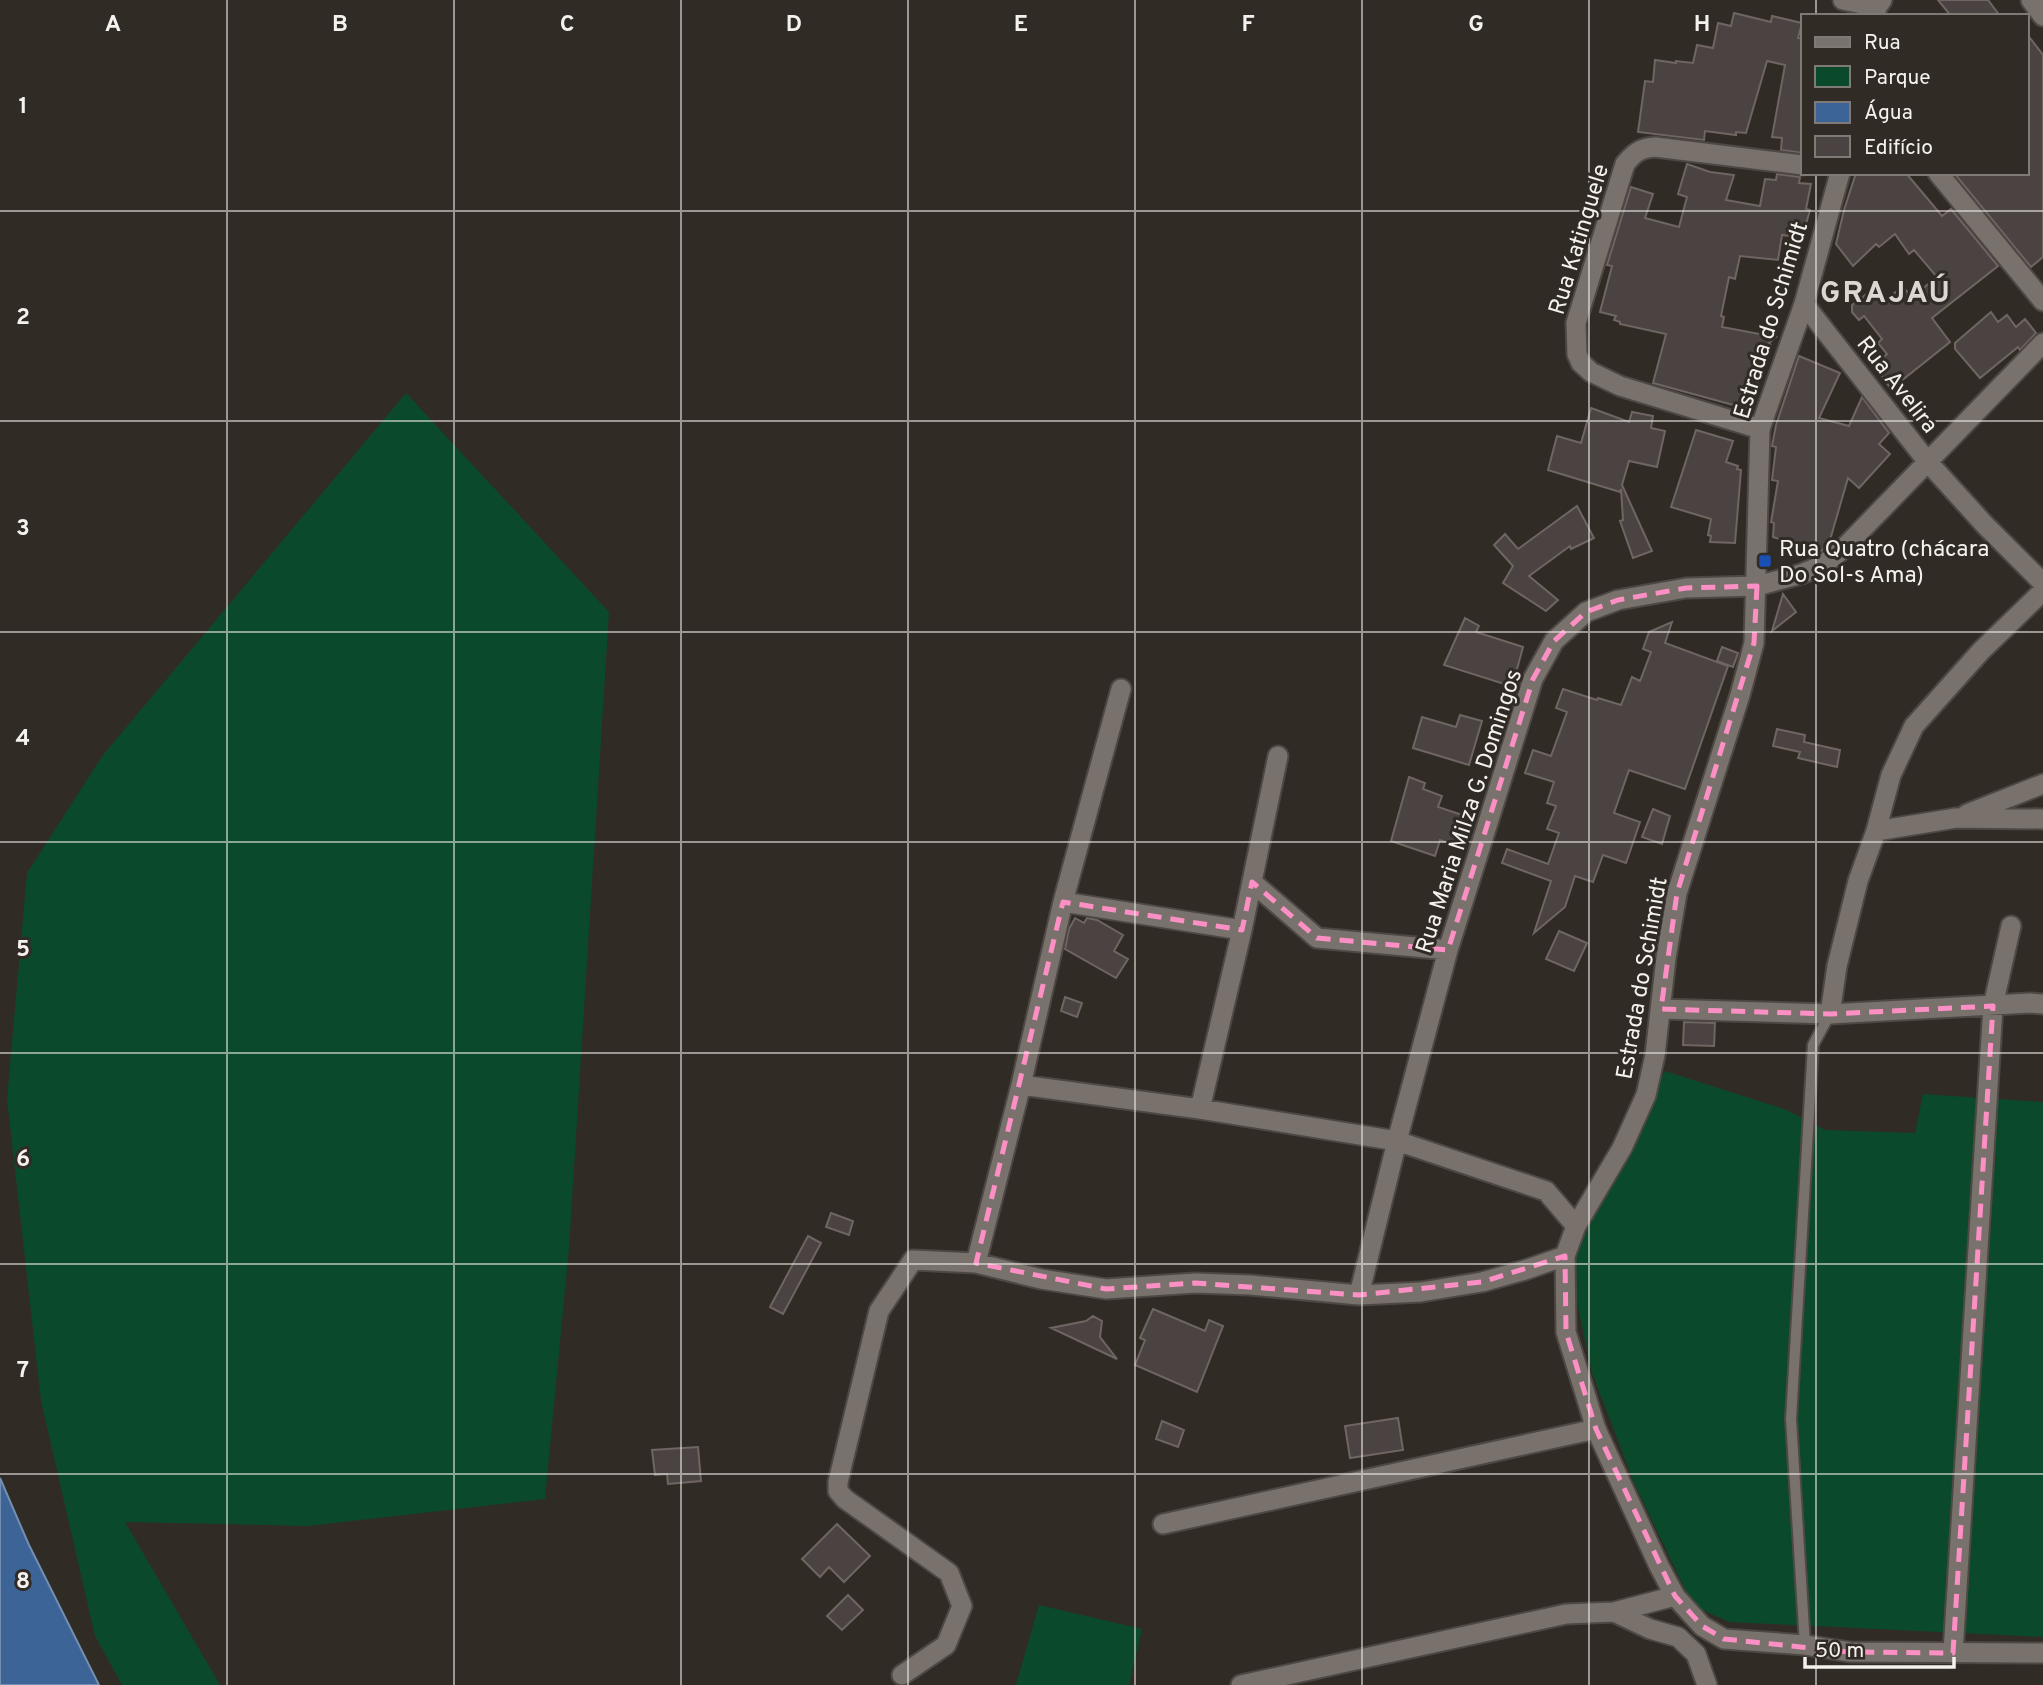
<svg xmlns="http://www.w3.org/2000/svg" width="2043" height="1685" viewBox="0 0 2043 1685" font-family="Overpass,sans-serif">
<rect width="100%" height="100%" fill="#312b26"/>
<!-- green -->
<path fill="#0b492b" d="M406 393 609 612 569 1248 545 1499 308 1526 125 1522 220 1685H122L95 1636 41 1401 7 1099 27 873 103 755Z
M1665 1071 1787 1110 1825 1130 1915 1133 1923 1094 2043 1102V1637L1729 1622 1693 1606 1634 1483 1592 1373 1571 1275 1580 1227Z
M1039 1605 1142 1629 1129 1685H1016Z"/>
<!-- water -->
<path fill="#3d6497" stroke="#748eb1" stroke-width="2" d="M0 1478 29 1545 99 1685H0Z"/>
<!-- building -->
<path fill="#4b4341" stroke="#6f6563" stroke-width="2" d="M1938 0H1988L2000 16H1951Z
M1734 13 1771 22 1772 16 1802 23 1798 38 1803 39V153L1781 150 1782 138 1772 137 1785 65 1767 61 1746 133 1736 132V135L1705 131 1704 140 1638 132 1645 81 1653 82 1655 60 1676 63V61L1693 63 1697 45 1713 48 1718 23 1731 26Z
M2027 34 2043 55V257L2031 267 1954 173H2027Z
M1687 164 1710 172 1734 175 1726 200 1760 206 1765 179 1776 180 1777 174 1800 177 1799 183 1811 184 1806 209 1810 210 1802 238 1782 235 1778 260 1740 256 1735 279 1729 277 1721 316 1724 317 1722 327 1776 337 1769 343 1771 345 1748 409 1653 383 1666 334 1620 324V322L1614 320 1616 316 1600 312 1612 266 1607 265 1631 187 1653 194 1645 218 1679 227 1687 197 1678 194Z
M1856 173H1906L1942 216 1951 209 1998 266 1932 318 1950 342 1891 389 1874 365 1887 354 1878 343 1882 339 1864 316 1859 320 1852 312V305L1872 290 1881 302 1903 287 1912 297 1937 277 1914 250 1909 254 1895 234 1879 247 1876 244 1853 266 1836 244 1844 210Z
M1991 312 1998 322 2007 315 2016 327 2025 319 2036 333 2020 350 2018 347 1980 378 1955 349V343Z
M1799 356 1840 373 1819 418 1849 426 1862 397 1889 433 1879 444 1890 454 1859 488 1848 478 1830 540H1828L1827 546 1820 552 1773 537 1774 523 1771 522 1778 481 1772 480 1776 447 1772 446 1776 425Z
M1591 408 1629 422 1632 412 1653 416 1651 428 1665 431 1657 467 1629 461 1622 485 1652 551 1633 558 1620 521 1623 520 1621 489 1620 492 1548 470 1557 436 1581 443Z
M1696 430 1733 441 1726 462 1738 466 1737 469 1741 470 1735 543 1710 542 1711 536 1708 535 1711 519 1671 507Z
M1577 506 1594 538 1571 549 1570 546 1529 576 1558 600 1546 611 1503 583 1513 566 1494 545 1505 534 1518 549Z
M1783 594 1796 612 1772 631Z
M1465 618 1479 626 1476 632 1523 647 1516 673 1520 674 1517 688 1444 665Z
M1672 622 1665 643 1728 666 1685 789 1629 770 1614 813 1640 822 1626 863 1603 855 1593 882 1575 876 1565 907 1534 933 1551 881 1502 863 1507 849 1548 864 1559 833 1547 829 1556 806 1547 803 1554 782 1525 773 1533 750 1551 756 1567 712 1556 708 1563 689 1597 700 1598 698 1621 705 1632 677 1640 681 1651 652 1643 649 1649 632Z
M1722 647 1738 653 1733 667 1717 661Z
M1460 715 1482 721 1469 765 1413 748 1422 717 1456 727Z
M1777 729 1805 735 1804 742 1840 750 1837 767 1798 758 1800 752 1773 746Z
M1409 777 1425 783 1423 789 1442 796 1438 807 1462 815 1457 830 1466 833 1461 848 1440 840 1435 856 1391 841Z
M1653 809 1670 816 1662 844 1642 837Z
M1075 918 1084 923 1087 918 1097 920 1123 935 1114 951 1128 959 1116 978 1065 949 1069 929Z
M1559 931 1587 943 1574 971 1546 959Z
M1065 997 1082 1003 1077 1017 1061 1011Z
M1684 1022 1715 1023 1714 1046 1683 1045Z
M831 1213 853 1221 849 1235 826 1227Z
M808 1236 821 1243 783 1314 770 1307Z
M1153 1309 1205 1331 1209 1320 1223 1326 1197 1392 1135 1365 1145 1340 1140 1338Z
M1093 1316 1102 1321 1100 1337 1117 1359 1051 1328 1086 1321Z
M1398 1418 1403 1450 1350 1458 1345 1426Z
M1162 1421 1184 1430 1178 1447 1156 1439Z
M698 1447 701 1481 668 1484 667 1474 655 1475 652 1450Z
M837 1524 870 1556 844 1582 829 1567 820 1577 802 1559Z
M848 1595 863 1610 842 1630 827 1616Z"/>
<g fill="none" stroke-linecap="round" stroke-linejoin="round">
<!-- service casing -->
<g stroke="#4e4845" stroke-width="14">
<path id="service" d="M1805 1645 1791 1419 1813 1045 1830 1014"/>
</g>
<!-- minor casing -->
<g stroke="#4e4845" stroke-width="23">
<path id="minor" d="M1843 0 1877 7
M2031 0 2043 16
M1938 173 2043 301
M1804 304 1927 461 1984 524 2043 583
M1760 429 1620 386 1591 372 1581 363 1577 354 1576 323 1625 164C1634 153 1640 148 1655 147L1803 165
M1967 814 2043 784
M1876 831 1956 818 2043 819
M1252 882 1317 938 1448 950
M1063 902 1242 930
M1661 1009 1830 1014 2030 1003 2043 1004
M1830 1014 1837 966 1858 881 1876 831 1891 775 1914 726 1981 651 2043 591
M1021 1085 1200 1109 1397 1141 1546 1191 1576 1226
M1200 1109 1242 930 1278 756
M976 1263 1021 1085 1063 902 1121 689
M1359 1295 1397 1141 1448 950 1533 679 1554 641 1586 612 1618 600 1686 588 1757 586 1801 574 1823 565 1843 549 2043 343
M1163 1524 1596 1429
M1614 1612 1650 1629 1678 1637 1696 1654 1707 1685
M1953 1653 1993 1006 2011 926
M902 1675 946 1645 962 1606 949 1573 845 1499 838 1491V1482L879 1311 913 1260 976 1263 1041 1279 1106 1289 1195 1283 1250 1285 1359 1295 1421 1292 1482 1282 1525 1270 1565 1256
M1241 1685 1566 1614 1614 1612 1675 1596"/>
</g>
<!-- tertiary casing -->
<g stroke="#4e4845" stroke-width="23">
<path id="tertiary" d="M1875 16 1877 7 1882 0
M1840 173 1804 304 1760 429 1754 643 1740 695 1677 893 1666 958 1655 1055 1646 1095 1622 1148 1576 1226 1565 1256 1566 1332 1596 1429 1659 1566 1675 1596 1702 1626 1724 1639 1805 1645 1850 1652 2043 1653"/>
</g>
<!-- service -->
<use href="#service" stroke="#79726c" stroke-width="10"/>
<!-- minor -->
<use href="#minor" stroke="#79726c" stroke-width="19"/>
<!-- tertiary -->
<use href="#tertiary" stroke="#79726c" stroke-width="19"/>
</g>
<!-- marked area -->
<path fill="none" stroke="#fc8fc3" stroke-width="5" stroke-dasharray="14 9" stroke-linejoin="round" d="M1757 586 1754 643 1677 893 1661 1009 1830 1014 1993 1006 1953 1653 1850 1652 1724 1639 1702 1626 1675 1596 1596 1429 1566 1332 1565 1256 1482 1282 1359 1295 1195 1283 1106 1289 976 1263 1063 902 1242 930 1252 882 1317 938 1448 950 1533 679 1554 641 1586 612 1618 600 1686 588Z"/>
<!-- grid -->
<path fill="none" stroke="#f5f1ee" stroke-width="2" stroke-opacity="0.55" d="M227 0V1685M454 0V1685M681 0V1685M908 0V1685M1135 0V1685M1362 0V1685M1589 0V1685M1816 0V16M1816 173V1685M0 211H2043M0 421H2043M0 632H2043M0 842H2043M0 1053H2043M0 1264H2043M0 1474H2043"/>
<!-- markers -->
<rect fill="#1a4fb4" stroke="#312b26" stroke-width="2.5" x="1758" y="554" width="14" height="14" rx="3.5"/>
<g text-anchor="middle" stroke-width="6" stroke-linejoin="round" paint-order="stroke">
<!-- street labels -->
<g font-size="23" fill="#f5f1ee" stroke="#312b26">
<text transform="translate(1578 239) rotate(-73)" y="8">Rua Katinguele</text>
<text transform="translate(1770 320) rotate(-73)" y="8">Estrada do Schimidt</text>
<text transform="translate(1898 384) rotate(52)" y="8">Rua Avelira</text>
<text transform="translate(1468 811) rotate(-72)" y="8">Rua Maria Milza G. Domingos</text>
<text transform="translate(1641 978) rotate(-80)" y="8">Estrada do Schimidt</text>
</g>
<!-- poi labels -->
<g font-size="23" fill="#f5f1ee" stroke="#312b26" text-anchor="start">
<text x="1779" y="556">Rua Quatro (chácara<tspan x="1779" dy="26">Do Sol-s Ama)</tspan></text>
</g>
<!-- district labels -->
<g font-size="30" font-weight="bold" letter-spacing="2" fill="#ded6d0" stroke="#312b26">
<text x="1886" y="302">GRAJAÚ</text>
</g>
</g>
<g font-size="23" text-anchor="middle" font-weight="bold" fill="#f5f1ee" stroke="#312b26" stroke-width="6" stroke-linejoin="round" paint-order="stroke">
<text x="113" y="31">A</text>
<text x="340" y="31">B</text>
<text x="567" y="31">C</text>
<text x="794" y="31">D</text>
<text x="1021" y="31">E</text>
<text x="1248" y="31">F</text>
<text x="1476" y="31">G</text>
<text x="1702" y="31">H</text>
<text x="23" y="113">1</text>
<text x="23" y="324">2</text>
<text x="23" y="535">3</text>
<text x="23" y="745">4</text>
<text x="23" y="956">5</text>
<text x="23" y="1166">6</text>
<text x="23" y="1377">7</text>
<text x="23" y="1588">8</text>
</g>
<!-- legend -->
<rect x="1801" y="14" width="228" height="161" fill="#312b26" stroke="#7f7a76" stroke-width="2"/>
<rect x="1815" y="37" width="35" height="10" fill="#79726c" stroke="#7f7a76" stroke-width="2"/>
<text x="1864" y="49" font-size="21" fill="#f5f1ee">Rua</text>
<rect x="1815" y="66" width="35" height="21" fill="#0b492b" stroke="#7f7a76" stroke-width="2"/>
<text x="1864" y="84" font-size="21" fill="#f5f1ee">Parque</text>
<rect x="1815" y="102" width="35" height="21" fill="#3d6497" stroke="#7f7a76" stroke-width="2"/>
<text x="1864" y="119" font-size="21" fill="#f5f1ee">Água</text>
<rect x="1815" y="136" width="35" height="21" fill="#4b4341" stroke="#7f7a76" stroke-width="2"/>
<text x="1864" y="154" font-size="21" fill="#f5f1ee">Edifício</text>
<!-- scale -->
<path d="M1805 1657v10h149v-10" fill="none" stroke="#f5f1ee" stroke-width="3.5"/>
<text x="1815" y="1657" font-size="21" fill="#f5f1ee" stroke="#312b26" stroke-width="5" paint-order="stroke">50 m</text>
</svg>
